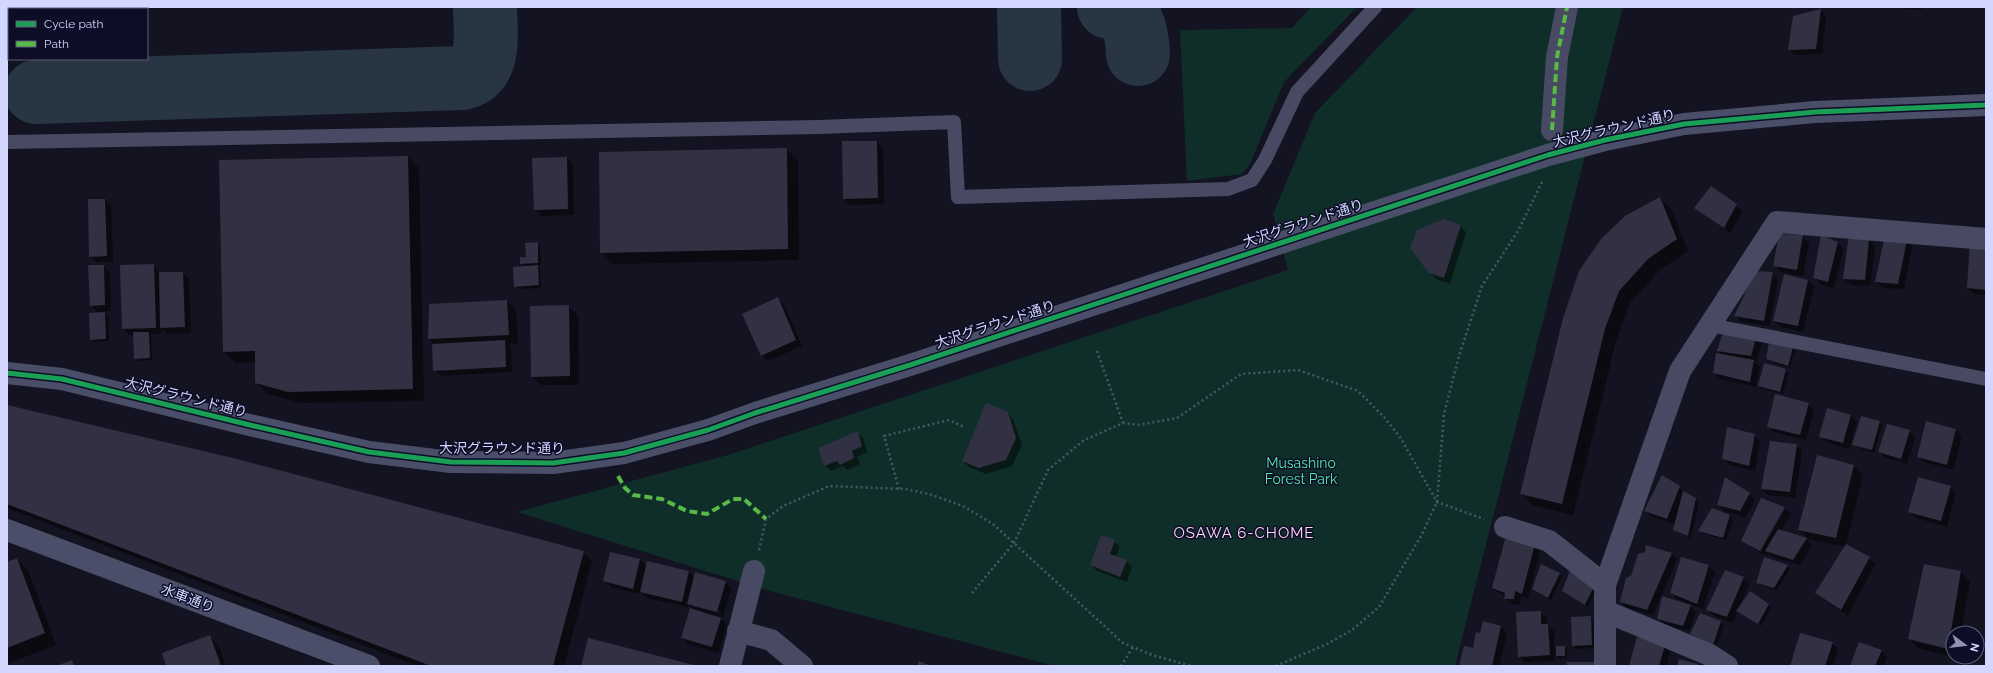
<svg xmlns="http://www.w3.org/2000/svg" width="1993" height="673" viewBox="0 0 1993 673" font-family="Raleway,'Noto Sans JP',sans-serif">
<rect width="100%" height="100%" fill="#131321"/>
<!-- green -->
<path fill="#102e29" d="M1311 7H1357L1284 82 1250 164 1242 174 1187 181 1180 30 1292 28Z
M1417 7H1623L1455 666H1055L770 591 517 512 728 455 1288 270 1273 214 1315 113Z"/>
<!-- shadow -->
<path fill="#0007" fill-rule="evenodd" d="M1893 7H1922L1921 10Z
M1820 10 1826 16 1822 54 1795 55 1789 49Z
M877 142 883 148 884 204 850 205 844 199Z
M786 149 798 161 799 260 613 264 601 252Z
M408 157 419 168 424 401 301 403 268 394 256 382V362L235 363 224 351Z
M567 158 573 164 574 215 541 216 535 210Z
M1711 188 1743 211 1730 233 1696 208Z
M1660 198 1672 210 1688 251 1660 270 1630 303 1616 341 1573 515 1533 505 1521 494Z
M105 200 111 206 113 262H96L90 256Z
M1460 226 1466 232 1450 284 1436 279 1429 272Z
M1802 236 1809 243 1803 276 1781 272 1775 265Z
M1822 237 1838 243 1844 249 1834 288 1820 284 1814 277Z
M1868 240 1875 246 1870 286 1851 285 1844 279Z
M1906 241 1912 247 1904 289 1882 288 1876 282Z
M537 243 540 246 541 265 536 266 540 269 541 288 518 289 515 286 525 267 521 263Z
M1986 245V295L1974 294 1968 288Z
M153 265 160 273H183L189 279 191 333 167 334 161 328 162 334H151L152 360 138 361 135 358 134 335H129L123 329Z
M103 266 110 272 111 311 97 312 91 305Z
M1772 273 1778 279 1770 326 1742 322 1736 316Z
M1808 280 1814 287 1803 332 1780 327 1774 321Z
M778 299 784 305 802 346 767 361 761 355Z
M507 301 516 310 518 343 508 344 511 347 512 372 441 376 434 370 435 345 429 339Z
M569 306 578 315 579 385H541L532 376Z
M105 313 108 316 109 341 94 342 91 339Z
M1725 330 1762 342 1757 361H1753L1760 367 1756 387 1720 379 1714 373 1722 355 1718 350Z
M1771 338 1796 347 1790 368 1770 362 1767 359Z
M1785 370 1788 373 1783 394 1762 389 1759 386Z
M1808 404 1814 410 1806 440 1774 432 1768 426Z
M7 406 233 459 583 552 592 561 564 666H418L7 508Z
M1007 413 1013 419 1022 445 1012 466 986 474 969 467 963 461Z
M1851 416 1857 422 1849 449 1826 442 1820 436Z
M1880 422 1882 425 1874 453 1856 447 1853 445Z
M1956 430 1962 436 1953 470 1924 462 1918 456Z
M1909 431 1915 437 1907 464 1886 458 1880 452Z
M857 432 863 438 867 452 857 457 860 464 847 470 843 466 831 471 825 465Z
M1754 435 1760 441 1755 471 1730 465 1724 459Z
M1796 445 1802 451 1795 498 1768 495 1762 489Z
M1818 456 1854 466 1863 475 1846 545 1869 558 1875 564 1848 616 1822 599 1816 593 1846 547 1808 539 1799 530Z
M1662 476 1699 502 1691 538 1674 530 1677 520 1674 524 1652 517 1646 511Z
M1950 487 1956 493 1947 527 1916 518 1910 512Z
M1749 494 1755 500 1746 517 1724 511 1718 505Z
M1761 499 1785 508 1791 514 1781 531 1806 539 1812 545 1800 565 1772 557 1768 553 1767 556 1760 553 1785 510H1783L1759 552 1743 540Z
M1712 509 1730 516 1733 519 1726 540 1702 533 1699 530Z
M1114 541 1120 547 1116 557 1126 561 1132 567 1127 582 1097 571 1091 565Z
M1534 545 1540 551 1528 599 1521 596 1520 605 1511 604 1505 598V596L1500 594 1493 588Z
M1671 553 1677 559 1653 615 1627 608 1621 602Z
M1681 558 1709 566 1715 572 1703 609 1677 599 1671 593Z
M17 559 28 570 56 645 7 664V563Z
M640 560 647 567 689 572 694 577 725 582 731 588 723 617 714 615 713 617 721 619 727 625 718 653 688 644 682 637 695 611 689 604 688 607 647 598 640 591 639 594 611 587 605 581ZM694 605 722 612V614L694 607Z
M1787 566 1790 569 1777 590 1760 585 1757 582Z
M1571 569 1596 590 1588 607 1563 591Z
M1961 572 1970 581 1961 633H1953V657L1918 648 1909 639Z
M1559 574 1562 576 1551 600 1533 589Z
M1743 578 1749 584 1740 606 1768 605 1771 608 1761 626 1738 611 1733 623 1713 615 1707 609Z
M1690 606 1696 612 1689 631 1665 625 1658 619Z
M1540 612 1547 618V625L1554 631 1555 661 1525 662 1519 656Z
M1701 614 1724 625 1716 647 1691 634Z
M1590 617 1593 620 1595 648 1576 649 1573 646Z
M1483 623 1501 627 1507 633 1499 666H1460L1473 649 1481 634Z
M210 637 219 646 226 666H167Z
M1832 643 1838 649 1833 666H1791Z
M1664 646 1670 652 1667 666H1630Z
M1564 647 1567 650V658L1560 659 1557 656Z
M1881 651 1887 657 1884 666H1851Z"/>
<g fill="none" stroke-linecap="round" stroke-linejoin="round">
<!-- taxiway -->
<path stroke="#283644" stroke-width="64" d="M1029 7 1030 59
M1109 7C1134 11 1137 33 1138 54
M55 9 59 7
M36 92 462 78C493 72 485 30 485 7"/>
</g>
<!-- building -->
<path fill="#313143" d="M1821 9 1816 49 1788 50 1793 16Z
M842 141H877L878 198 843 199Z
M787 148 788 249 600 253 599 152Z
M408 156 413 389 288 392 255 383V351L223 352 219 160Z
M567 157 568 209 534 210 532 158Z
M1711 186 1737 204 1724 228 1694 208Z
M1660 197 1677 239 1648 259 1619 291 1605 329 1562 504 1520 494 1563 318 1579 271 1601 239 1625 216Z
M88 199H105L107 256 89 257Z
M1444 219 1461 225 1444 278 1429 273 1410 248 1417 230Z
M1779 234 1803 235 1797 270 1773 266Z
M1821 235 1838 242 1828 282 1813 278Z
M1849 235 1869 239 1865 280 1843 279Z
M1884 240H1907L1898 284 1875 282Z
M538 242V263L520 264V257H526L525 243Z
M1970 242 1986 244V290L1967 288Z
M154 264 156 328 122 329 120 265Z
M88 265H104L105 305 90 306Z
M538 265 539 285 514 287 513 267Z
M1751 271 1773 272 1764 321 1734 316 1744 296Z
M159 272H183L185 327 160 328Z
M1784 274 1808 280 1798 326 1773 321Z
M778 297 796 340 761 356 742 314Z
M507 300 509 335 428 339 429 304Z
M569 305 570 376 531 377 530 306Z
M105 312 106 339 90 340 89 313Z
M1724 329 1757 335 1751 356 1717 351Z
M133 332H149L150 358 134 359Z
M1770 337 1794 344 1788 366 1766 359Z
M505 340 506 367 433 371 432 344Z
M1716 353 1754 360 1750 382 1713 373Z
M1764 363 1786 369 1780 392 1758 386Z
M1775 394 1809 403 1800 435 1767 427Z
M986 403 1008 412 1016 438 1006 460 979 468 962 461Z
M7 405 233 458 584 551 553 666H431L7 504Z
M1827 408 1851 415 1843 443 1819 437Z
M1861 416 1880 421 1872 450 1852 445Z
M1926 421 1956 429 1947 465 1917 457Z
M1887 424 1910 430 1901 459 1878 452Z
M1727 427 1755 434 1749 466 1722 459Z
M858 431 862 446 852 451 854 458 840 465 837 461 824 466 818 448Z
M1770 441 1797 444 1790 492 1761 489Z
M1817 455 1854 465 1836 538 1798 530Z
M1662 475 1680 486 1667 519 1644 511Z
M1725 477 1750 493 1740 511 1717 505Z
M1918 477 1951 486 1941 521 1908 512Z
M1683 491 1696 498 1688 536 1673 530Z
M1761 498 1785 507 1760 551 1741 541Z
M1712 508 1730 515 1723 538 1698 531Z
M1778 529 1807 538 1793 560 1765 551Z
M1101 535 1115 540 1110 554 1127 560 1120 577 1090 565Z
M1506 535 1535 544 1522 594 1515 591 1514 599H1504L1505 593 1492 588Z
M1846 544 1870 557 1841 610 1815 593Z
M1646 545 1672 553 1647 610 1620 602 1626 578 1631 576 1638 554 1645 552Z
M610 552 640 559 633 589 603 581Z
M1681 557 1709 565 1697 604 1670 593Z
M1764 557 1788 565 1774 588 1756 583Z
M17 558 45 633 7 648V562Z
M647 561 689 571 682 602 640 592Z
M1541 564 1560 573 1548 598 1532 589Z
M1924 564 1961 571 1948 649 1908 639Z
M1571 568 1594 586 1585 605 1562 591Z
M1725 570 1744 577 1727 617 1706 610Z
M695 572 726 581 717 612 687 604Z
M1750 591 1769 604 1758 624 1736 611Z
M1662 596 1691 605 1683 626 1657 619Z
M690 608 721 618 712 647 681 638Z
M1541 611V624H1548L1550 655 1518 657 1516 612Z
M1700 613 1721 621 1713 645 1690 634Z
M1591 616 1592 645 1572 646 1571 617Z
M1483 621 1501 626 1492 666H1459L1464 646 1473 648 1476 632 1480 633Z
M1800 633 1833 642 1825 666H1790Z
M210 635 221 666H166L162 653Z
M1637 637 1665 645 1659 666H1629Z
M588 638 694 665V666H581Z
M1859 642 1882 650 1875 666H1850Z
M1556 646H1565V656H1556Z
M1679 659 1698 664V666H1677Z
M72 660 74 666H56Z
M919 661 931 666H917Z
M1567 662H1596V666H1567Z"/>
<g fill="none" stroke-linecap="round" stroke-linejoin="round">
<!-- path -->
<path stroke="#455a64" stroke-width="2.5" stroke-dasharray="2 3" stroke-linecap="butt" d="M1097 351 1123 423
M899 489 884 436 949 420 964 427
M759 550 766 519 783 506 829 486 905 489 929 494 963 506 993 524 1123 643 1152 655 1191 666
M972 593 1014 543 1048 470 1084 440 1123 423 1138 425 1177 418 1241 374 1298 370 1358 391 1384 417 1400 437 1437 502 1484 519
M1121 666 1133 647
M1276 666 1327 644 1352 630 1379 607 1421 536 1437 502 1444 414 1459 356 1482 286 1518 231 1542 182"/>
<!-- lane -->
<path stroke="#474a62" stroke-width="14" d="M7 142 819 127 954 122 958 197 1228 189 1252 180 1265 160 1297 92 1375 7
M1710 325 1986 379"/>
<!-- street -->
<path stroke="#474a62" stroke-width="22" d="M1552 130 1557 57 1567 7
M1505 527 1549 541 1605 585
M1605 611 1710 655 1727 666
M738 631 771 640 802 666
M730 666 754 571
M1605 666V585L1680 371 1777 222 1986 239"/>
<!-- secondary -->
<path stroke="#4a4e68" stroke-width="22" d="M7 373 62 379 254 426 369 452 451 462 553 463 624 453 708 430 755 413 910 365 1548 155 1605 140 1684 124 1815 112 1986 105
M7 530 369 666"/>
<!-- quiet -->
<path stroke="#58b947" stroke-width="4" stroke-dasharray="8 4" stroke-linecap="butt" d="M1552 130 1557 57 1567 7
M618 476 625 488 633 495 662 499 687 511 707 514 733 499H744L766 519"/>
<!-- cycleway casing -->
<g stroke="#0d0d27" stroke-width="8">
<path id="cycleway" d="M7 373 62 379 254 426 369 452 451 462 553 463 624 453 708 430 755 413 910 365 1548 155 1605 140 1684 124 1815 112 1986 105"/>
</g>
<!-- cycleway -->
<use href="#cycleway" stroke="#1a9f57" stroke-width="5"/>
</g>
<g text-anchor="middle" stroke-width="3" stroke-linejoin="round" paint-order="stroke">
<!-- street labels -->
<g font-size="14" fill="#d3d6ff" stroke="#0d0d27">
<text transform="translate(1614 128) rotate(-13)" y="5">大沢グラウンド通り</text>
<text transform="translate(1303 223) rotate(-18)" y="5">大沢グラウンド通り</text>
<text transform="translate(995 324) rotate(-18)" y="5">大沢グラウンド通り</text>
<text transform="translate(186 397) rotate(14)" y="5">大沢グラウンド通り</text>
<text x="502" y="453">大沢グラウンド通り</text>
<text transform="translate(188 598) rotate(21)" y="5">水車通り</text>
</g>
<!-- park labels -->
<g font-size="14" fill="#52eba7" stroke="#0d0d27">
<text x="1301" y="468">Musashino<tspan x="1301" dy="16">Forest Park</tspan></text>
</g>
<!-- neighbourhood labels -->
<g font-size="15" letter-spacing="1" fill="#ffd5f8" stroke="#0d0d27">
<text x="1244" y="538">OSAWA 6-CHOME</text>
</g>
</g>
<!-- border -->
<rect width="1993" height="673" fill="none" stroke="#d3d6ff" stroke-width="16"/>
<!-- legend -->
<rect x="8" y="8" width="140" height="52" fill="#0d0d27" stroke="#5c5d7d"/>
<rect x="16" y="21" width="20" height="6" fill="#1a9f57" stroke="#5c5d7d"/>
<text x="44" y="28" font-size="12" fill="#d3d6ff">Cycle path</text>
<rect x="16" y="41" width="20" height="6" fill="#58b947" stroke="#5c5d7d"/>
<text x="44" y="48" font-size="12" fill="#d3d6ff">Path</text>
<!-- north arrow -->
<g transform="translate(1965 645) rotate(105)"><circle r="19" fill="#0d0d27" stroke="#5c5d7d"/>
<path d="M0-3L7 15L0 10L-7 15Z" fill="#9092b1"/>
<text y="-6" font-size="11" font-weight="bold" text-anchor="middle" fill="#d3d6ff">N</text>
</g>
</svg>
